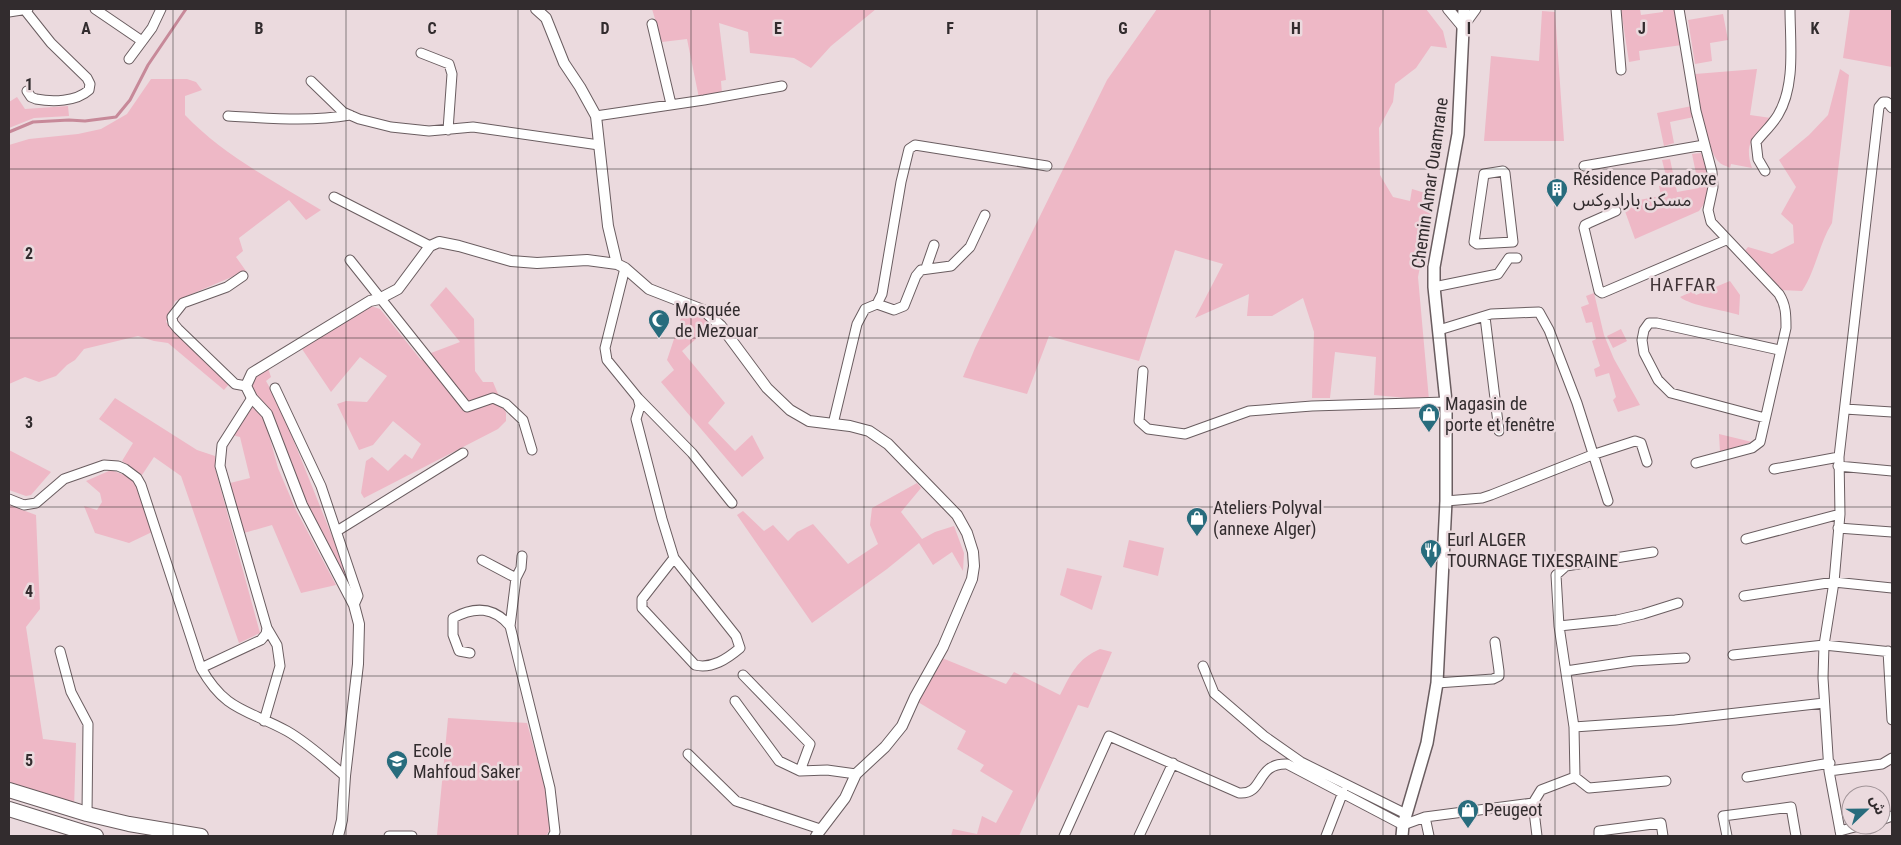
<svg xmlns="http://www.w3.org/2000/svg" width="1901" height="845" viewBox="0 0 1901 845" font-family="'Roboto Condensed','Noto Sans Arabic',sans-serif">
<rect width="100%" height="100%" fill="#ebdade"/>
<!-- green -->
<path fill="#eeb8c6" d="M652 9H876L831 46 811 68 794 58 750 53 748 32 719 23 726 80 721 81 722 94 699 98 687 39 662 42Z
M1157 9H1426L1443 31 1447 48 1431 46 1416 68 1395 84 1393 102 1379 128 1380 175 1393 197 1410 201 1412 189 1432 195 1433 202 1418 277 1429 400 1374 395 1376 357 1335 352 1330 398H1312L1314 332 1303 298 1272 316H1247L1249 294 1195 318 1223 264 1175 250 1139 361 1049 336 1027 394 963 377 975 348 1107 80Z
M1640 9 1641 15 1663 12V9H1676L1682 45 1639 51 1640 60 1629 62 1621 10Z
M1850 9H1892V67L1843 58Z
M1542 11 1555 12 1564 141H1484L1491 56 1539 61Z
M1723 14 1728 40 1710 43 1712 61 1695 64 1688 20Z
M1757 69 1750 115 1771 118C1755 137 1743 141 1752 168L1731 164 1730 168C1727 166 1722 165 1720 163 1705 151 1699 93 1695 74Z
M1840 69 1849 75 1832 223C1819 244 1816 270 1802 291L1780 290 1743 253 1748 247 1772 254 1794 243 1793 225 1781 214 1796 187 1779 160 1809 135 1828 115Z
M151 79H187L196 82 202 90 185 96V115C223 155 274 181 321 210L306 220 289 200 239 238 243 251 236 257 246 271 175 301 166 322 230 383 224 390 168 343 154 341 138 336 84 349 75 360 67 365 56 376 39 382 25 377 9 384V145L29 139 78 134 101 129 127 114Z
M17 97 25 109 68 106 69 116 34 118 9 128V102Z
M1692 106 1694 117 1670 122 1674 143 1664 146 1657 113Z
M1701 153 1707 170 1708 188 1706 201 1699 211 1635 239 1622 203 1661 196 1659 186 1668 184 1662 160 1670 159 1677 192 1699 188 1692 154Z
M1730 281 1740 295 1739 315C1724 310 1691 306 1680 297L1693 291 1696 295Z
M446 287 474 319 475 371 483 382H493L506 413V421L498 429 364 498 361 493 366 461 372 457 388 471 405 454 412 459 421 444 393 421 373 445 359 450 337 404 346 401 367 402 387 376 360 357 331 392 302 349 368 305 380 309 421 360 431 353 460 342 430 305Z
M1594 293 1604 335 1614 359 1640 405 1618 412 1613 400 1616 397 1609 373 1596 377 1594 369 1600 366 1592 341 1596 339 1592 322 1586 323 1581 307 1589 304 1586 296Z
M684 309 699 314 712 325 682 351 725 403 708 423 735 451 752 435 764 458 742 477 661 382 674 370 667 360Z
M1621 329 1627 341 1613 348 1607 336Z
M268 368 271 377 266 381 279 404 350 581 346 582 307 507 254 390 251 382 256 375Z
M115 398 197 450 215 456V468L260 633 239 643 181 476 154 457 142 475 122 461 133 443 99 419Z
M251 404 264 417 278 468 296 510 336 585 301 593 272 525 244 533 230 483 250 478 240 437 232 435Z
M1719 434 1752 442 1720 452Z
M9 450 51 472 31 495 26 496 9 490Z
M111 470 130 477 136 484 152 532 129 543 95 533 84 506 97 510 102 502 100 493 86 481Z
M917 483 921 488 901 512 922 539 935 532 954 526 964 553 963 571 952 552 933 565 919 543 887 569 812 623 737 515 743 511 764 531 773 525 788 541 797 532 813 524 848 564 878 544 870 525 872 508Z
M9 505 36 515 40 609 26 627 43 739 76 743 74 809 9 796Z
M1129 540 1164 548 1158 576 1123 567Z
M1067 568 1102 576 1092 610 1060 595Z
M1100 649 1112 652 1088 708 1078 705 1019 836H951L953 829 977 834 982 816 996 823 1013 791 980 771 984 765 957 749 966 731 918 702 942 658 1006 684 1014 672 1060 695C1071 674 1077 659 1100 649Z
M448 718 527 723 547 794 550 829 546 836H448L437 835Z"/>
<g fill="none" stroke-linecap="round" stroke-linejoin="round">
<!-- stream -->
<path stroke="#c78999" stroke-width="3" d="M9 132 33 122 69 120 85 121 116 117 130 100 148 65 186 9"/>
<!-- minor casing -->
<g stroke="#6a5d60" stroke-width="11">
<path id="minor" d="M24 9 51 43 87 78 90 84 89 90C76 102 52 102 36 99L31 97 27 91
M95 9 142 41
M1616 9 1621 70
M1679 9 1696 111 1712 172 1713 187 1708 210 1711 222 1779 294C1786 305 1786 315 1786 328L1760 442 1752 448 1696 463
M9 12 28 9
M652 24 671 104
M1463 27 1476 9
M421 53 449 64 452 74 448 130
M129 59 152 28 161 9
M311 81 343 112 359 119 391 127 429 131 473 127 599 145
M228 116C268 118 310 122 350 115
M596 116 704 100 782 86
M1584 166 1704 145
M1503 171 1505 173 1513 242 1477 244 1474 242 1484 174Z
M1765 171 1758 159 1756 142C1763 133 1772 125 1778 115 1796 85 1790 42 1790 9
M334 197 430 246
M1616 211 1589 223 1585 225 1584 228 1599 291 1602 293 1726 240
M350 260 467 407 493 398 506 404 523 420 532 450
M625 268 605 348 607 360 638 398 640 406 636 419 662 519 674 558 736 636 740 648C727 659 712 669 695 665L642 608V599L674 558
M926 268 934 245
M243 276 227 287 183 303 172 317 173 323 178 329 235 384 246 386
M1434 287 1498 274 1509 258H1517
M877 304 894 310 904 306 916 276 921 270 951 266 970 247 985 215
M1485 317 1499 431
M1439 330 1491 314 1539 312 1549 330 1577 403 1608 501
M1143 371 1139 421 1148 429 1185 434 1249 411 1312 406 1446 402
M275 388 321 486 358 596 354 605
M252 398 222 445 220 466 267 628 277 645 280 666 264 721
M638 398 692 453 732 503
M1845 409 1892 412
M1765 418 1671 393 1658 380 1644 353 1642 340 1644 330 1649 323H1657L1779 350
M833 424 857 324 865 309 877 304 882 294 901 182 909 149 915 145 1047 166
M1838 466 1892 471
M1774 469 1839 457
M9 499 24 505 36 503 64 479 104 465 118 466 125 469 137 478 141 485 201 668C226 712 247 709 287 731 308 743 326 760 345 776
M1446 501 1482 498 1491 495 1592 455 1635 441 1641 443 1647 462
M1838 528 1892 532
M337 531 463 453
M1746 539 1840 514
M482 560 516 578 510 626
M516 578 521 568 522 556
M1744 596 1834 582 1892 588
M1559 626 1617 620 1643 614 1678 603
M60 651 71 692 88 724 87 814
M1888 651 1892 720
M470 653 459 651 453 635V618C475 606 494 607 510 626L550 788 555 832 553 836
M1733 655 1824 645 1892 652
M1203 666 1214 693 1264 736 1301 762 1406 814
M201 668 261 640 266 634 267 628
M1566 671 1633 661 1685 658
M743 675 810 744 800 771
M1437 683 1493 679 1499 676V671L1495 642
M735 701 779 761 800 771 827 770 856 774
M1574 727 1675 720 1824 703
M688 754 736 801 820 829
M1829 771 1882 764 1892 758
M1575 777 1574 727 1559 626 1556 575 1566 566 1653 552
M1747 777 1830 763
M1533 803 1541 790 1575 777 1589 788 1666 781
M1425 817 1429 836
M1881 820 1892 816
M1840 831 1862 825
M389 836H412
M1064 836 1109 736 1239 793C1265 795 1255 763 1287 764L1403 825 1425 817 1533 803 1537 836
M1139 836 1173 763
M1326 836 1343 792
M1599 836V831L1661 823 1663 836
M1727 836 1723 816 1791 807 1796 836
M1841 836 1829 771 1823 678 1824 645 1834 582 1840 514 1839 457 1879 107 1883 102H1887L1892 108"/>
</g>
<!-- tertiary casing -->
<g stroke="#6a5d60" stroke-width="12">
<path id="tertiary" d="M536 9 546 18 564 63 580 87 596 116 608 226 617 264 625 268 649 289 703 310 721 326 767 388 790 410 809 421 850 426 869 431 888 444 957 515 967 533 973 552 974 566 972 579 943 647 915 697 902 726 885 747 856 774 845 798 816 836
M1448 9 1463 27
M338 836 342 820 345 776 358 664 359 624 354 605 302 505 267 414 252 398 246 386 252 373 370 301 379 299 398 289 430 246 439 242 459 246 511 261 537 263 587 260 617 264"/>
</g>
<!-- secondary casing -->
<g stroke="#6a5d60" stroke-width="14">
<path id="secondary" d="M1402 836 1403 825 1427 743 1437 683 1446 501V402L1434 287V267L1458 134 1464 9"/>
</g>
<!-- trunk casing -->
<g stroke="#6a5d60" stroke-width="16">
<path id="trunk" d="M9 790 87 814 129 824 201 836
M9 809 96 836"/>
</g>
<!-- minor -->
<use href="#minor" stroke="#fff" stroke-width="9"/>
<!-- tertiary -->
<use href="#tertiary" stroke="#fff" stroke-width="10"/>
<!-- secondary -->
<use href="#secondary" stroke="#fff" stroke-width="11"/>
<!-- trunk -->
<use href="#trunk" stroke="#fff" stroke-width="14"/>
</g>
<!-- grid -->
<path fill="none" stroke="#322c2e" stroke-width="1" stroke-opacity="0.55" d="M173 9V836M346 9V836M518 9V836M691 9V836M864 9V836M1037 9V836M1210 9V836M1383 9V836M1555 9V836M1728 9V836M9 169H1892M9 338H1892M9 507H1892M9 676H1892"/>
<!-- icons -->
<defs>
<g id="building-pin" transform="scale(1.125)"><path d="M0 17L-7.5 6A9.5 9.5 0 1 1 7.5 6Z" fill="#286c7d" stroke="#ebdade"/><path d="M-4-6H4V6H1V3H-1V6H-4ZM-2.5-4.3h1.7v1.8h-1.7ZM.8-4.3h1.7v1.8H.8ZM-2.5-1h1.7V.8h-1.7ZM.8-1h1.7V.8H.8Z" fill="#fff"/></g>
<g id="mosque-pin" transform="scale(1.125)"><path d="M0 17L-7.5 6A9.5 9.5 0 1 1 7.5 6Z" fill="#286c7d" stroke="#ebdade"/><path d="M3.5-4.9A6 6 0 1 0 3.5 4.9A5 5 0 1 1 3.5-4.9Z" fill="#fff"/></g>
<g id="shop-pin" transform="scale(1.125)"><path d="M0 17L-7.5 6A9.5 9.5 0 1 1 7.5 6Z" fill="#286c7d" stroke="#ebdade"/><path d="M-5-2.5h2.3a2.7 3.5 0 0 1 5.4 0H5L5.5 6h-11ZM-1.5-2.5h3a1.5 2.3 0 0 0-3 0Z" fill="#fff"/></g>
<g id="restaurant-pin" transform="scale(1.125)"><path d="M0 17L-7.5 6A9.5 9.5 0 1 1 7.5 6Z" fill="#286c7d" stroke="#ebdade"/><path d="M-5-6h1v4h1v-4h1v4h1v-4h1v5L-1.5 .5V6h-2V.5L-5-1ZM5-6V6H3V1.5H1.5Q1.5-4 5-6Z" fill="#fff"/></g>
<g id="school-pin" transform="scale(1.125)"><path d="M0 17L-7.5 6A9.5 9.5 0 1 1 7.5 6Z" fill="#286c7d" stroke="#ebdade"/><path d="M0-5L7-2L0 1L-7-2ZM-4 1L0 2.5L4 1V4Q0 6-4 4Z" fill="#fff"/></g>
</defs>
<g fill-rule="evenodd">
<use href="#building-pin" x="1557" y="189"/>
<use href="#mosque-pin" x="659" y="320"/>
<use href="#shop-pin" x="1429" y="414"/>
<use href="#shop-pin" x="1197" y="518"/>
<use href="#restaurant-pin" x="1431" y="550"/>
<use href="#school-pin" x="397" y="761"/>
<use href="#shop-pin" x="1468" y="810"/>
</g>
<g text-anchor="middle" stroke-width="5" stroke-linejoin="round" paint-order="stroke">
<!-- poi labels -->
<g font-size="18" fill="#322c2e" stroke="#ebdade" text-anchor="start">
<text x="1573" y="185">Résidence Paradoxe<tspan x="1573" dy="21">مسكن بارادوكس</tspan></text>
<text x="675" y="316">Mosquée<tspan x="675" dy="21">de Mezouar</tspan></text>
<text x="1445" y="410">Magasin de<tspan x="1445" dy="21">porte et fenêtre</tspan></text>
<text x="1213" y="514">Ateliers Polyval<tspan x="1213" dy="21">(annexe Alger)</tspan></text>
<text x="1447" y="546">Eurl ALGER<tspan x="1447" dy="21">TOURNAGE TIXESRAINE</tspan></text>
<text x="413" y="757">Ecole<tspan x="413" dy="21">Mahfoud Saker</tspan></text>
<text x="1484" y="816">Peugeot</text>
</g>
<!-- street labels -->
<g font-size="18" fill="#322c2e" stroke="#ebdade">
<text transform="translate(1430 183) rotate(-82)" y="6">Chemin Amar Ouamrane</text>
</g>
<!-- neighbourhood labels -->
<g font-size="19" letter-spacing="1" fill="#413437" stroke="#ebdade">
<text x="1683" y="291">HAFFAR</text>
</g>
</g>
<g font-size="16" text-anchor="middle" font-weight="bold" fill="#322c2e" stroke="#ebdade" stroke-width="5" stroke-linejoin="round" paint-order="stroke">
<text x="86" y="34">A</text>
<text x="259" y="34">B</text>
<text x="432" y="34">C</text>
<text x="605" y="34">D</text>
<text x="778" y="34">E</text>
<text x="950" y="34">F</text>
<text x="1123" y="34">G</text>
<text x="1296" y="34">H</text>
<text x="1469" y="34">I</text>
<text x="1642" y="34">J</text>
<text x="1815" y="34">K</text>
<text x="29" y="90">1</text>
<text x="29" y="259">2</text>
<text x="29" y="428">3</text>
<text x="29" y="597">4</text>
<text x="29" y="766">5</text>
</g>
<!-- border -->
<rect width="1901" height="845" fill="none" stroke="#322c2e" stroke-width="20"/>
<!-- north arrow -->
<g transform="translate(1866 810) rotate(68)"><circle r="24" fill="#ebdade" stroke="#a19498"/>
<path d="M0-4L9 19L0 12L-9 19Z" fill="#286c7d"/>
<text y="-8" font-size="14" font-weight="bold" text-anchor="middle" fill="#322c2e">ش</text>
</g>
</svg>
